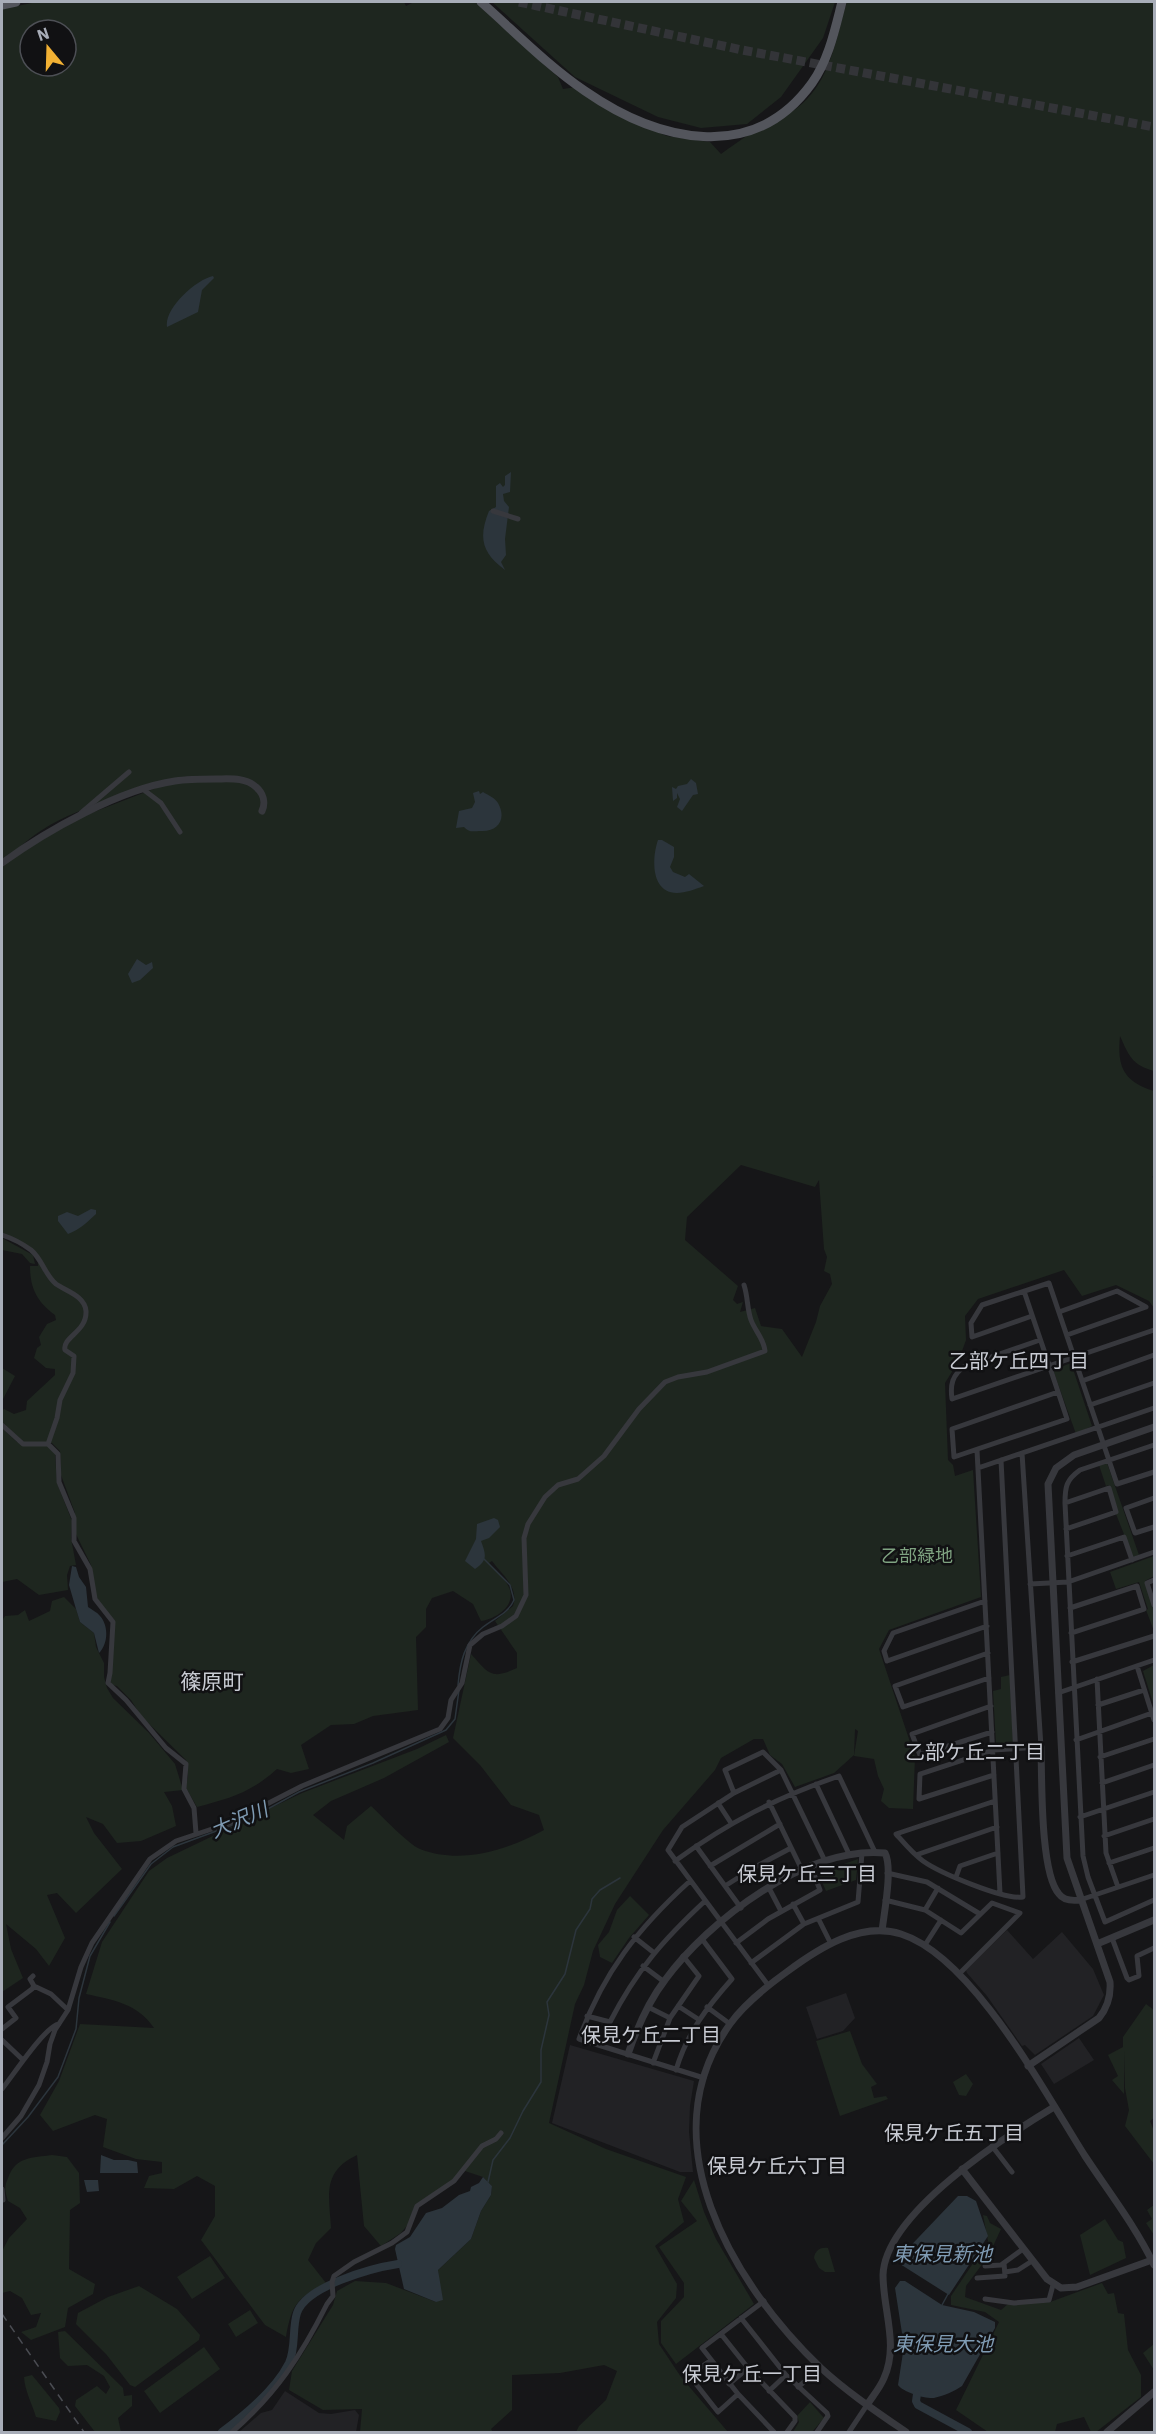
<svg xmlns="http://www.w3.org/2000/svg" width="1156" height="2434" viewBox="0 0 1156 2434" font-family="'IBM Plex Sans','Noto Sans JP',sans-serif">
<rect width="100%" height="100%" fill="#161618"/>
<!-- built -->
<path fill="#222225" d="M1007 1930 1033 1959 1062 1932 1093 1969 1104 1995 1093 2016 1035 2055 1025 2045 1022 2046 987 1996 967 1973 966 1970Z
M846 1993 855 2018 843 2031 817 2039 806 2007Z
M1079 2038 1094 2060 1054 2084 1041 2064Z
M570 2045 694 2081 690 2106 689 2132 693 2172H680L552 2123Z
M285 2391 319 2413 331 2414 355 2410 359 2415 356 2432H239L261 2413 272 2410Z"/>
<!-- green -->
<path fill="#1e261f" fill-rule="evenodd" d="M37 2H404L406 6 414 2H475L558 77 563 89 576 87 635 123 667 136 710 142 721 154C731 147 741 139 752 133 770 123 792 115 807 99 832 73 837 34 847 2H1154V1071C1132 1065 1129 1056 1120 1036 1117 1066 1123 1082 1154 1091V1175L1152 1177 1154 1178V1308L1149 1301 1116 1285 1082 1296 1064 1270 978 1299 965 1316 966 1340 958 1362 945 1383 948 1460 953 1465 955 1476 973 1470 981 1597 889 1630 879 1649 915 1757 913 1809 889 1808 881 1801 884 1789 878 1776 874 1759 854 1756 858 1731 855 1729 854 1755 834 1773 795 1787 782 1764 770 1755 763 1739H754L721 1758 715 1770 663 1830 615 1904 593 1951 584 1985 575 2004 549 2123 606 2149 686 2177 678 2199 684 2222 655 2246 677 2284 676 2298 657 2322 659 2344 681 2377 728 2432H576L579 2426 606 2400 617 2371 604 2365 560 2373 512 2375V2410L491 2429 493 2432H360L362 2409 323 2410 289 2390 292 2371 333 2305 337 2291 355 2281 386 2283 436 2302 439 2284 438 2270 471 2239 481 2211 491 2195 492 2186 483 2177 462 2170 453 2181 415 2205 410 2222 401 2233 381 2246 364 2226 357 2155C322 2172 329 2194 331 2228L316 2243 308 2260 326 2283C297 2299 292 2303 286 2337L265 2325 201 2240 215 2216V2186L197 2176 174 2189 144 2188 149 2176 162 2173V2162L136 2159 103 2147 107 2119 95 2115 53 2131 40 2115 59 2081 80 2024 154 2028C137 2003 113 2000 86 1994L102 1942 149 1871 167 1858 302 1793 417 1749 446 1735 449 1742 384 1778 331 1801 313 1815 344 1840 347 1826 371 1806C382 1816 408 1844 420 1849 461 1865 507 1850 544 1830L539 1815 511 1805 480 1765 453 1738 471 1654C489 1674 491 1680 517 1668V1653L495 1621 513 1606C519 1587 503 1576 492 1561L489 1563C495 1570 507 1580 510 1590 515 1607 495 1619 481 1621L473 1604 453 1591 432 1598 426 1609V1627L416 1637 418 1710 373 1716 354 1724 331 1725 301 1745 309 1769 291 1773 277 1769C250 1793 231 1798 197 1807L186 1788 188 1776 186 1760 141 1716 131 1700 117 1686 112 1685 110 1680 114 1621 96 1597 91 1565 75 1532V1513L61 1475 60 1451 52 1443H25L2 1422V1411L4 1409 14 1414 26 1410 27 1401 55 1375V1369L46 1368 34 1358 37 1348 41 1345 39 1337 47 1324 56 1320 55 1315C37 1302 30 1288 30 1266H38V1255L2 1233V866L23 851 81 817 187 776C139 792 85 803 42 830 28 839 15 851 2 861V9ZM30 30H66V66H30ZM741 1165 815 1187 819 1180 824 1249 827 1257 824 1271 830 1274 832 1284 820 1306 816 1322 802 1357 782 1329 761 1326 755 1308 740 1312 743 1302 737 1304 733 1300 738 1286 685 1240 687 1217Z
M492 2H835L823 38 781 97 747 124 701 128 658 117 575 77Z
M2 1238 33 1255 35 1264 30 1263 22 1254 2 1250Z
M1071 1363 1092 1426 1076 1434 1053 1370Z
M2 1368 15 1376 2 1401Z
M2 1428 17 1442 48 1446 55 1454 57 1483 72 1521 71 1538 76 1565 70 1566 67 1575 68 1590 39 1595 17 1579 2 1582Z
M1107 1463 1139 1555 1133 1557 1116 1514 1118 1513 1109 1485 1106 1486 1099 1465Z
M1154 1556V1576L1145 1581 1154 1608V1631L1146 1610 1148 1609 1139 1582 1116 1589 1110 1572Z
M64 1597 76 1609 80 1622 94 1633 96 1647 104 1663V1677L107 1688 113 1698 149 1733 175 1764 183 1790 164 1792 172 1806 176 1826 141 1841 117 1843 103 1824 86 1817 94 1833 122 1869 76 1913 57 1893 47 1895 65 1938 49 1966 36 1949 6 1924 11 1949 23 1978 2 1992V1621L5 1616 18 1615 25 1610 29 1621 50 1611 52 1601Z
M1154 1665V1706L1143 1671Z
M1010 1675 1013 1743 996 1744 993 1691 1001 1689V1677Z
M858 1859 856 1880 826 1891 818 1873Z
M630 1896 649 1915 629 1938 612 1963 600 1957 598 1945 609 1932 617 1910Z
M1146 2004 1154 2010V2118L1150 2121 1154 2131V2164L1125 2126 1129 2110 1125 2088 1124 2051V2094L1112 2080 1118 2076 1108 2055 1123 2047V2037Z
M850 2031 862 2064 877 2084 871 2087 874 2098 886 2096 888 2099 840 2116 816 2041Z
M966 2074 973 2084 966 2096 959 2095 953 2082Z
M52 2155 67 2157 79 2173 80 2203 70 2210 69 2269 95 2284 93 2294 68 2308 65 2327 31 2340 21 2332 36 2327 41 2313 31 2315 22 2298 10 2291 2 2293V2251L9 2238 27 2219 20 2208 8 2201C5 2191 4 2187 8 2178 16 2156 32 2158 52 2155Z
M694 2180 704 2212 716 2239 754 2304 676 2364 661 2343V2321L684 2297V2283L659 2247 697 2221 681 2201Z
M1154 2205V2235L1146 2223 1152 2219 1147 2210Z
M983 2215 987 2216 990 2223 1001 2229 989 2255 966 2286 965 2297 1001 2310 1008 2304 1050 2302 1102 2283 1108 2294 1114 2293 1118 2313 1124 2314 1128 2350 1141 2375V2397L1096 2432H1091L1084 2417 1057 2424 1055 2432H988L956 2410 999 2322 985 2312 951 2305V2296L988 2241Z
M1105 2219 1118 2240 1123 2242 1126 2258 1090 2275 1080 2235Z
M828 2248 835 2272H825L819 2268 814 2258C815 2250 821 2247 828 2248Z
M210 2256 225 2278 192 2299 177 2277Z
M139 2286 177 2309 200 2335 199 2340 135 2387 130 2385 106 2354 76 2324 78 2313 108 2297Z
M250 2310 258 2323 236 2337 228 2324Z
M65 2331 123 2388 124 2396 132 2395V2406L118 2418 121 2432H95L75 2406 76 2400 97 2386 106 2394 110 2387 104 2376 87 2365 68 2366 60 2358 58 2332Z
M1154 2344V2370L1143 2353Z
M204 2347 220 2369 160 2413 144 2391Z
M32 2375 59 2408 60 2412 56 2421 36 2417C32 2403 25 2392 24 2377Z
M810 2402 824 2418 812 2432H793L799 2422 797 2416Z"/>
<!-- water -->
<path fill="#2c353c" d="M213 276 214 278 202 290 198 312 167 327C164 309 195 280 213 276Z
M511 472 510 492 503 494 504 501 509 507 505 539 506 555 501 562 505 570C482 553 478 538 489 511L496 507V486L500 483 503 487 505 485V476Z
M691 779 696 783 698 794 693 795 682 811 677 807 680 799 677 793V798L673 801 672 787 676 789 678 786 687 784Z
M479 791 480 794 483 792C488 795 495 798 498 803 507 819 498 832 481 831 473 831 470 833 464 827L456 828 459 811 472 808 475 802 473 793Z
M658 840H662L674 847V857L670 867 673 872 685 877 689 874 704 886C696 889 685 893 677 893 650 893 652 857 658 840Z
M137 959 146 965 152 962 153 968 140 980 132 983 128 974Z
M91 1209 96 1210V1214C86 1223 81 1229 68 1234L58 1221V1216L67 1212 78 1216Z
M494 1518 498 1520 500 1527 489 1538 481 1541C486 1555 488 1560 475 1569L465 1561 476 1539 477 1524Z
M72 1566 76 1567 79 1577 86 1587 88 1607C92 1610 97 1612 100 1616 109 1626 108 1644 99 1653L94 1633 80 1622 76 1609 69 1585Z
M101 2155 114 2160H128L137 2162 138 2173H100Z
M483 2177 492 2186 491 2195 481 2211 471 2239 438 2270 443 2300 436 2302 404 2289 395 2249 396 2245 410 2237 426 2213 442 2208 459 2195 470 2191 471 2187 479 2183Z
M84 2180H98L99 2191 87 2192Z
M958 2196H967L976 2201 988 2236 949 2295 900 2264 898 2259Z
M900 2281H905L942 2305 974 2312 995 2322V2328L962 2386C955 2391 943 2396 934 2398 925 2399 903 2392 898 2385L904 2346 895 2288Z"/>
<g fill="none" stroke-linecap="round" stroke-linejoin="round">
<!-- stream -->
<path stroke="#2c353c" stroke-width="1.5" d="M458 1685C460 1663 464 1642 483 1627 494 1618 508 1614 514 1600L510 1585 484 1559
M114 1916 151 1864 173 1847 249 1819 299 1792 373 1763 446 1730 455 1719 459 1690
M2 2145 28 2117 58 2077 76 2029 79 1998 90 1956 110 1922
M488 2182 493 2160 510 2138 523 2111 541 2082V2050L549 2015 547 2002 565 1974 576 1930 590 1909 592 1899 600 1890 620 1878
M942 2305 948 2294"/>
<!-- river -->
<path stroke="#2c353c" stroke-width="8" d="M917 2394 916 2401 918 2405 968 2432
M222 2432C245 2415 276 2389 289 2363 296 2348 292 2328 297 2313 306 2286 372 2268 398 2264"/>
<!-- primary-tunnel -->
<path stroke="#333438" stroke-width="9" stroke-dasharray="9 4.5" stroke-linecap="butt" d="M519 2 742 50 1154 127"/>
<!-- minor -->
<path stroke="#37383d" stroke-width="5" d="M493 511 518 519
M144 790 161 803 180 832
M81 813 129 772
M2 1235C11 1238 23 1244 31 1250 42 1259 45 1275 56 1284 66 1291 85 1296 86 1311 87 1332 62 1337 65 1350L74 1356 73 1373 60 1400 57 1418 48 1444
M1024 1291C1038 1333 1053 1376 1067 1419L954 1457 952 1429 1058 1392
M1059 1312 1117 1291 1146 1307
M1032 1316 972 1337 971 1323 982 1305 1049 1283 1117 1484 1154 1472
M1067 1335 1146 1307
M1040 1340 965 1366C952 1375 950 1385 952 1399L1154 1330
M1082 1381 1154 1355
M1090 1405 1154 1383
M2 1425 23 1444H48L58 1454 59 1482 74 1518V1541L90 1569 95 1599 113 1622 110 1673 108 1683 126 1700 166 1748 186 1764 184 1789 194 1808 196 1833
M1154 1445 1080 1470C1066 1480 1065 1487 1065 1503L1083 1856 1088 1877 1105 1922 1154 1900
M977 1450 1000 1893
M978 1468 1154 1408
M1154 1498 1126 1508 1135 1533 1154 1527
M1065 1503 1109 1488 1116 1512 1066 1529
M1067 1556 1124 1537 1132 1560
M1154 1580 1147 1583 1154 1605
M1030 1584 1068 1582 1154 1552
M985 1601 893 1633 884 1651 887 1661 987 1626
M1070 1608 1137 1586 1144 1609 1071 1633
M988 1653 895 1686 903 1707 989 1678
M1072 1662 1154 1636
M1137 1666 1154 1720
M1097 1679 1106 1853 1118 1887
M1058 1693 1154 1660
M1098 1705 1144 1690
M991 1706 912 1734 920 1755 992 1732
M1076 1740 1152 1713
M1100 1757 1154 1739
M994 1775 919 1799 920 1774 993 1750 1041 1747 1022 1453
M1102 1783 1154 1765
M816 1784 849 1854
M734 1793 725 1770 763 1752 781 1770 825 1861
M995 1801 896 1834C904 1843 913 1854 923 1861 940 1873 1004 1900 1023 1897L1001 1460
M769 1802 802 1870
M718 1803 731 1823
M1080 1817 1154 1792
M1104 1836 1154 1819
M696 1846 741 1908
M916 1855 997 1827
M675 1861C729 1822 776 1798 839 1776L875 1852
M1109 1863 1154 1848
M710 1866 780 1824
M887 1873 927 1882 980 1914
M956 1877 960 1866 998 1853
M690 1881C638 1928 603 1973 579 2039L704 2078
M725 1886 755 1867 791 1848
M769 1888 781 1911
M885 1900 925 1910 961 1933 992 1903 1020 1913 959 1974
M1080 1900 1154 1875
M793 1904 804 1924
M925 1910 938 1888
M819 1920 831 1944
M634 1937 653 1952
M1112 1938 1127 1978 1129 1980 1139 1976 1137 1956 1154 1948
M736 1943 768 1919 820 1890 811 1867
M925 1945 941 1920
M751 1963 804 1924 858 1902 862 1853
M643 1966 663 1981
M768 1985 668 1850 682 1827 734 1793 781 1770
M34 1986 51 1994 68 2010
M678 2006 698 2019
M648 2007 670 2018
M707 2007 730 2024
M587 2016 610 2022C636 1971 663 1940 705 1901
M2 2029 16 2018 8 2007 32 1989 34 1986 30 1979 33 1976
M2 2040 23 2060
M653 2063 670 2018 699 1976 683 1956
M676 2070C687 2033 707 2007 732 1979L702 1939
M2 2089C12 2077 45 2026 59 2024
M2 2138 21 2116 39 2085 47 2062 50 2044 55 2030 68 2010 81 1967 92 1943 150 1859 176 1841 230 1823 302 1786 440 1729 448 1718 451 1700 462 1683 470 1645 483 1634 502 1626 516 1616 526 1595 524 1538 528 1524 545 1497 558 1485 578 1479 604 1456 639 1409 665 1382 678 1377 707 1372 765 1351C764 1339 755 1331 751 1320 747 1309 748 1297 744 1285
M992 2146 1012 2172
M2 2189 3 2200
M985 2266 1001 2265 1023 2249
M1005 2272 1018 2270 1032 2261
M977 2278 1005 2276 1004 2263
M985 2299 1014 2303 1049 2300 1053 2285
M764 2301 702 2348 738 2394 774 2432
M741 2318 786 2375 827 2413 828 2416 817 2432
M721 2334 748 2368 795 2417V2421L787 2432
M710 2361 689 2375 718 2412 738 2394
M729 2384 748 2368
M798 2387 821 2368
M769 2391 786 2375
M232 2432C276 2394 301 2356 327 2304L333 2296 332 2282 334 2276 354 2262 392 2243 407 2232 417 2206 454 2181 482 2146 496 2139 501 2133
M849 2432 867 2405"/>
<!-- tertiary -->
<path stroke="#37383d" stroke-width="7" d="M2 863C46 831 120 789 175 781 188 779 202 779 216 779 229 779 245 777 256 787 263 793 266 802 262 811
M1041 1747C1042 1778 1040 1873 1059 1894 1064 1901 1072 1901 1080 1900
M1097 1944 1154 1920
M628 2054C637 2028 648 2002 665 1980 708 1921 807 1845 885 1853 893 1868 884 1913 882 1931
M1028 2066 1099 2018C1108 2007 1111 1996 1110 1982L1067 1858 1048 1484 1056 1468 1074 1455 1154 1427
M962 2169 1047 2279 1061 2288 1077 2287 1152 2260
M867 2405C872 2397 880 2388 884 2378 899 2345 883 2310 883 2275 885 2213 1006 2136 1054 2107
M906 2432C877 2412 847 2392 821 2368 732 2283 647 2140 730 2024 745 2003 767 1986 788 1971 819 1948 861 1921 901 1934 973 1957 1045 2093 1085 2156 1108 2191 1136 2227 1154 2265
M1107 2432 1154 2392"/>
<!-- primary -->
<path stroke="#53555c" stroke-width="9" d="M481 2C515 32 547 65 585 91 657 141 753 165 812 83 829 59 835 29 842 2
M2 5 16 2"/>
<!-- rail -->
<path stroke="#4a4c52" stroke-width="1.5" stroke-dasharray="8 6" stroke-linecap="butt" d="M2 2314 84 2432"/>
</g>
<g text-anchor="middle" stroke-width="5" stroke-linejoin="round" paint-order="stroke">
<!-- park labels -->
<g font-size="18" fill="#7fa381" stroke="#111113">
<text x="917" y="1562">乙部緑地</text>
</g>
<!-- neighbourhood labels -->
<g font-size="20" fill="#c9ccd4" stroke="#111113">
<text x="1019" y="1368">乙部ケ丘四丁目</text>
<text x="975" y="1759">乙部ケ丘二丁目</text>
<text x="807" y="1881">保見ケ丘三丁目</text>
<text x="651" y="2042">保見ケ丘二丁目</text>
<text x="954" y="2140">保見ケ丘五丁目</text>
<text x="777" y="2173">保見ケ丘六丁目</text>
<text x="752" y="2381">保見ケ丘一丁目</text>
</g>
<!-- water labels -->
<g font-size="20" font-style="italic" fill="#7f9bb3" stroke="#111113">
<text transform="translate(239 1820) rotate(-23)" y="7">大沢川</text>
<text x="942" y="2261">東保見新池</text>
<text x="943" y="2351">東保見大池</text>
</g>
<!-- quarter labels -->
<g font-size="21" fill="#c9ccd4" stroke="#111113">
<text x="212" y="1689">篠原町</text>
</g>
</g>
<!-- border -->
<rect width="1156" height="2434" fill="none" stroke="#a8adb8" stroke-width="6"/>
<!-- north arrow -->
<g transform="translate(48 48) rotate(341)"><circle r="28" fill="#111113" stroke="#4d4f55" stroke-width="1.5"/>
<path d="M0-4.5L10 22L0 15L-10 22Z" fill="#f2b134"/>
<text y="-9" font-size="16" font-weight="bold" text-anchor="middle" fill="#a8adb8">N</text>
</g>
</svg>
